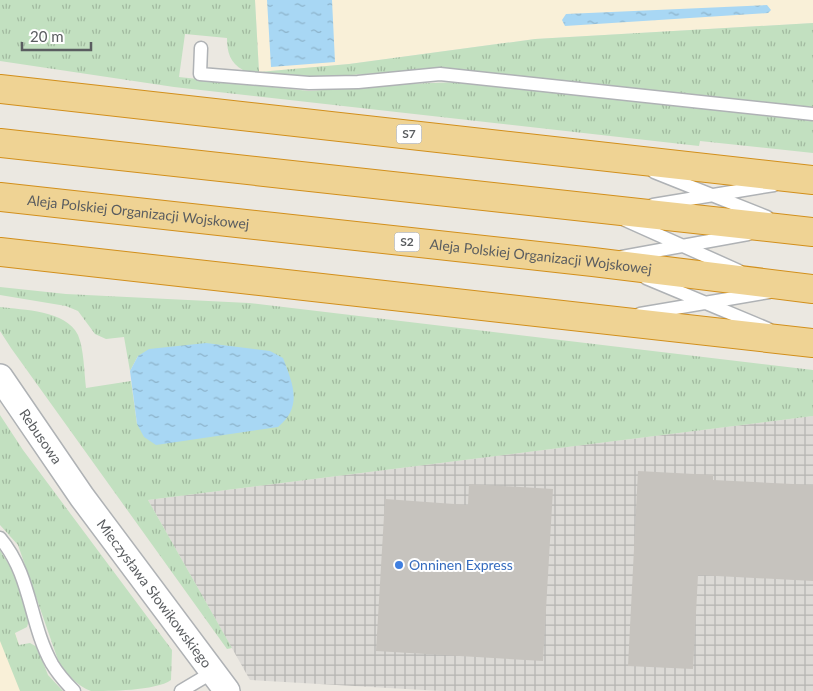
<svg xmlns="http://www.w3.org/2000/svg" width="813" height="691" viewBox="0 0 813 691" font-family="Lato,sans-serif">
<defs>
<pattern id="industrial-grid" width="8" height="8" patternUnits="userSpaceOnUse" patternTransform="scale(1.25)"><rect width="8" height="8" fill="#dcdad6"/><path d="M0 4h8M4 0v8" fill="none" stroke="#b5b4b1"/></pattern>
<pattern id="grass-tufts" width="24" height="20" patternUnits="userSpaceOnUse" patternTransform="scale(1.25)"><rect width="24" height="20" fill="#c2e0c0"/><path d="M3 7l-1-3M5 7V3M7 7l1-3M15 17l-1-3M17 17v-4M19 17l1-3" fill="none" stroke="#a1b99f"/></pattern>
<pattern id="water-ripples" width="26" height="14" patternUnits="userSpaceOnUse" patternTransform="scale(1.25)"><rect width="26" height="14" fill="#a8d7f4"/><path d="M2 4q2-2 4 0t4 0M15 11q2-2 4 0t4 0" fill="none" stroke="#8cb2c9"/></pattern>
</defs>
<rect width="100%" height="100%" fill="#ebe8e1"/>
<!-- commercial -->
<path fill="#f9f0d8" d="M255 0H813V23L535 39 349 64 259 72Z
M0 583 19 645 33 691H0Z"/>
<!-- industrial -->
<path fill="url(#industrial-grid)" d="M813 416V691H441L250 680 148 500Z"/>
<!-- grass -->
<path fill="url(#grass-tufts)" d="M0 0H255L259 72 349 64 535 39 813 23V107L445 69C386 71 328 80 269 75 261 74 250 75 243 70 230 63 227 52 227 38L185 34 179 77 309 91 403 84 461 82 813 119V153L700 141 699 146 174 87 0 61Z
M0 287 66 294 249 303 813 370V416L148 500 232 648 227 649 11 348 0 331V307C23 310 66 310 78 335 84 349 84 372 86 388L131 381 137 424 138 356 130 371 124 337 106 339 95 334 78 311 66 306 0 295Z
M0 415 23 450 172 650 171 680C156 691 108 691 91 691 78 687 66 673 59 663L18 545 0 525Z
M0 550 17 578 29 620 27 627 15 633 19 645 30 643 37 647 48 675 63 691H20L0 641Z"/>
<!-- water -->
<path fill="url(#water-ripples)" d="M267 0H332L335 62 271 67Z
M767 5 771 10 768 13 565 26 562 20 566 14Z
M206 343 270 351 283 358C293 384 303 407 278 427L156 445 144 437 137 424 130 371 138 356 149 349Z"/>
<!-- building -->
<path fill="#c6c3be" d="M638 471 713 475V480L813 485V581L698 575 693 669 628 666Z
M469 484 553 489 543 661 376 651 385 499 468 505Z"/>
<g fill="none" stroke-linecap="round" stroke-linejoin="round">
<!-- lane casing -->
<g stroke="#afb2b5" stroke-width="15">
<path id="lane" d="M201 48 200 74 309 83 358 82 440 74 813 114
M654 172 767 217
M653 205 774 185
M625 220 739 271
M622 257 748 234
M646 278 768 329
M640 314 769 292
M0 538C32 576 29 623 52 664 58 674 65 682 74 691
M181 691 213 672"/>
</g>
<!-- street casing -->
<g stroke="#afb2b5" stroke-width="28">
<g id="street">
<path id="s1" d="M0 377 82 497 227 691"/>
</g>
</g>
<!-- highway casing -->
<g stroke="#d28f1b" stroke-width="30">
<g id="highway">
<path d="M0 89 813 180"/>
<path d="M0 143 813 232"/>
<path id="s2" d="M0 197 593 262 813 289"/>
<path d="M0 252 813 343"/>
</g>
</g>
<!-- lane -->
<use href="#lane" stroke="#fff" stroke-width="12"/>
<!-- street -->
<use href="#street" stroke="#fff" stroke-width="25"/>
<!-- highway -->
<use href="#highway" stroke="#efd394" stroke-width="28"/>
</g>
<!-- markers -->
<circle fill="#3f7fe0" stroke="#fff" stroke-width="2" cx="399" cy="565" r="5"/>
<g text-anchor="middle" stroke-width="4" stroke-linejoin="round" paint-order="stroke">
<!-- shield labels -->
<g fill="#fff" stroke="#8c8e90" stroke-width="1">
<rect x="396.5" y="124.5" width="25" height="19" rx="4"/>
<rect x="394.5" y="232.5" width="25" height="19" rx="4"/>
</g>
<g font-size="12" font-weight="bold" fill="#5a5d60">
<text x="409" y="138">S7</text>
<text x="407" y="246">S2</text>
</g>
<!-- street labels -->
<g font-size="14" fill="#5a5d60" stroke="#fff">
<text dy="5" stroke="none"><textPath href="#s2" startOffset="139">Aleja Polskiej Organizacji Wojskowej</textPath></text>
<text dy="5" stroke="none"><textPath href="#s2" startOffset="544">Aleja Polskiej Organizacji Wojskowej</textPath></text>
<text dy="5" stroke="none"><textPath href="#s1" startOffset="72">Rebusowa</textPath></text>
<text dy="5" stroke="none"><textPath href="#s1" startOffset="266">Mieczysława Słowikowskiego</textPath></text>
</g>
<!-- shop labels -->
<g font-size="14" fill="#366cbe" stroke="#fff" text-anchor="start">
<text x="409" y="570">Onninen Express</text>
</g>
</g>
<!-- scale -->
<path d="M22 42v8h69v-8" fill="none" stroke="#5a5d60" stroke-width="2.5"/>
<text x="30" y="42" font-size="15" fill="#5a5d60" stroke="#ffffff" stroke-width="4" paint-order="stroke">20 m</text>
</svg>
